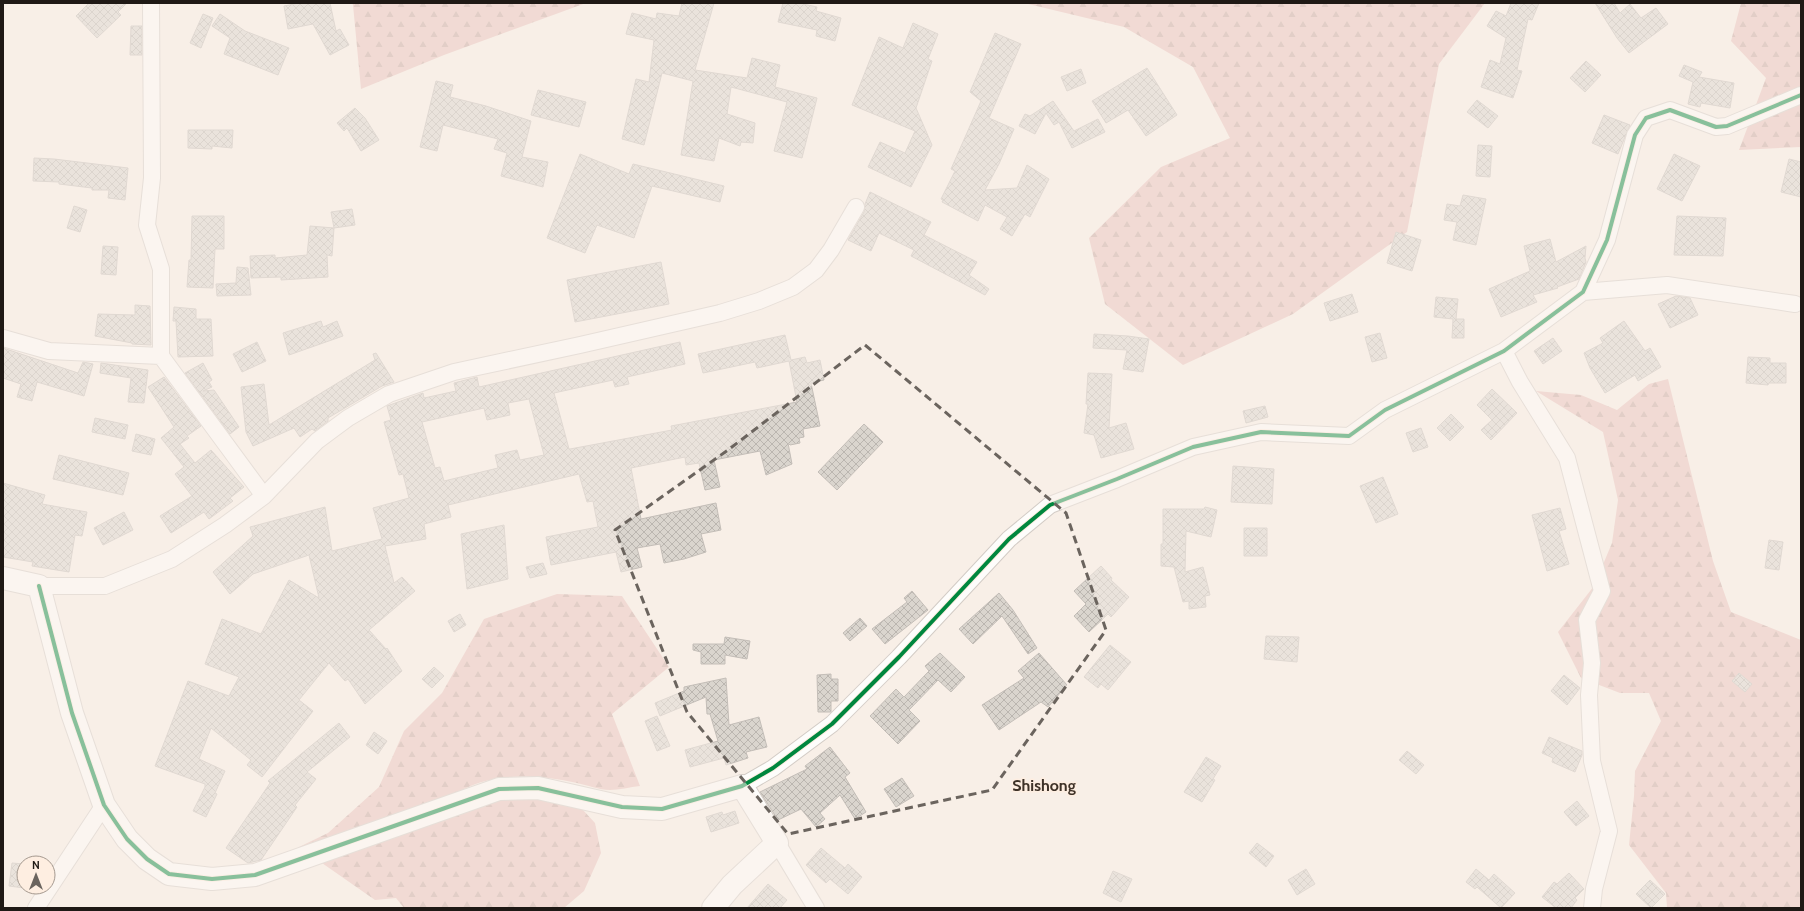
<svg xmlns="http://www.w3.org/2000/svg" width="1804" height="911" viewBox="0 0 1804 911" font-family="Cabin,sans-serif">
<defs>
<pattern id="forest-firs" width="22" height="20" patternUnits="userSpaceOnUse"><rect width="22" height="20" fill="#e9c2bc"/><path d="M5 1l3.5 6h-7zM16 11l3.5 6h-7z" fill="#c7a6a1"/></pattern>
<pattern id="building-cross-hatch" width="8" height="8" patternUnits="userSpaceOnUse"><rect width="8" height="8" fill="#dad5ce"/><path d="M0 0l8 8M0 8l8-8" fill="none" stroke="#bbb6b0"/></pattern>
</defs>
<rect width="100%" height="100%" fill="#f8efe7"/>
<!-- forest -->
<path fill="url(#forest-firs)" d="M352 3H586L444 55 361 89 353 5Z
M1024 3H1485L1439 64 1407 232 1293 314 1183 365 1105 304 1089 238 1161 167 1230 138 1193 67 1124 27Z
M1741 3H1801V147L1739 150 1766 78 1731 41Z
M1668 379 1713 561 1731 612 1801 640V908H1667L1666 893 1629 845 1634 796 1635 771 1661 721 1649 693H1620L1581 678 1558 632 1594 586 1612 543 1618 500 1603 432 1536 391 1581 395 1617 410 1649 384Z
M557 594 622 596 669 667 612 714 640 786C630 787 619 790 610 790 599 790 587 785 577 783 539 775 499 772 464 789L460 808 509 791 564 799 583 810 595 823 601 853 584 891 564 908H404L396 898 375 900 299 847 328 833 379 787 404 731 442 693 484 619Z"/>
<!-- building -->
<path fill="url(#building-cross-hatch)" stroke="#c4beb8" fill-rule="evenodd" d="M89 3H127L118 12 121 15 97 38 76 16Z
M299 3H330L336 31 340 29 349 45 330 55 313 24 288 29 284 6Z
M682 3H714L695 70 747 78 752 58 780 65 775 87 817 98 802 158 774 151 787 102 731 87 727 114 755 123 753 143 741 142 740 146 719 138 714 161 681 155 693 81 662 73 644 145 622 139 636 79 649 82 654 40 626 34 632 13 656 19 657 13 679 16Z
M783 3H799L817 7 816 11 841 18 835 41 816 36 817 30 778 22Z
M1511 3H1539L1532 20 1528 19 1517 70 1522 71 1513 98 1481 87 1490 60 1500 64 1506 38 1487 26 1496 11 1506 16Z
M1595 3H1614L1620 13 1630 4 1641 18 1656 8 1668 24 1629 53 1617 38Z
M203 14 213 18 201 48 190 43Z
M220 14 245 31 289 48 278 75 224 54 230 38 212 26Z
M913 23 938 34 928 59 932 61 916 108 932 145 911 187 868 167 880 142 905 153 915 131 852 105 879 37 903 48Z
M131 26H142V55H130Z
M995 33 1021 44 989 118 1014 129 999 164 985 190 1017 188 1027 165 1049 179 1030 217 1025 214 1012 236 1000 229 1007 217 985 205 978 221 942 202 943 200 941 199 955 171 951 169 981 101 970 92Z
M1586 61 1601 75 1585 92 1570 78Z
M1684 65 1702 72 1699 77 1734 83 1730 108 1701 103 1700 107 1688 104 1693 82 1679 76Z
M1147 68 1177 115 1146 136 1128 110 1106 123 1092 101Z
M1081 69 1086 83 1067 91 1061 77Z
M436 81 453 85 450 97 486 106 531 121 522 157 548 162 543 187 501 176 507 153 494 149 498 139 443 125 437 151 420 147Z
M538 90 586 102 579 127 531 115Z
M1477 100 1498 116 1488 128 1467 112Z
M1053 101 1074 131 1098 119 1105 132 1072 148 1059 122 1054 125 1046 113 1035 134 1019 126 1025 114 1030 116Z
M355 108 365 118 379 140 361 151 347 128 344 131 337 123Z
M1604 115 1630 125 1618 154 1592 143Z
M188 130H233L232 148 212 146V149L188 148Z
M1478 145 1492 146 1490 177 1476 176Z
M580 154 629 174 633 164 724 186 720 202 652 186 634 238 597 225 585 253 547 238Z
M1674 154 1700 166 1682 201 1657 189Z
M34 158 54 159 128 168 125 200 108 198 109 190H92V188L59 184V182L33 181Z
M1789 159 1801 162V197L1781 192Z
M870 192 931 222 924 235 977 262 969 275 989 289 985 295 911 256 914 250 879 233 871 251 848 240 864 212 865 204Z
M1463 195 1486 199 1476 245 1453 240 1457 222 1444 220 1447 204 1460 206Z
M74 206 87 210 80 232 67 228Z
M352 209 355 225 334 228 332 256 327 255 328 277 281 280V277L251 278 250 256 275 255V258L307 255 310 226 334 228 331 212Z
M192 216H224V249H215L213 288 187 287 189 260H191Z
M1677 216 1726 218 1723 256 1674 255Z
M1396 232 1421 240 1412 271 1387 263Z
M1550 239 1556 262 1586 246 1585 258 1586 262 1579 279 1557 287 1558 288 1533 295 1537 302 1501 317 1489 289 1530 271 1524 246Z
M103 246 118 247 116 275 101 274Z
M661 262 669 304 575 322 567 280Z
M237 267 248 268 251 295 217 296 216 284 236 283Z
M1352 294 1358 312 1330 321 1324 303Z
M1676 296 1690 298 1698 315 1670 328 1658 304Z
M1436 297 1458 299 1456 319H1464V338H1452L1453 319 1434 317Z
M135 305 150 306 151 345 132 344V343L95 336 98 314 135 315Z
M174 307 196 309V319H211L213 356 178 357 176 321H173Z
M321 321 323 327 337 321 343 336 289 355 283 333Z
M1624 321 1645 351 1650 348 1661 367 1638 381 1635 375 1605 393 1590 368 1584 353 1603 343 1600 338Z
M1380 333 1387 358 1372 362 1365 337Z
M1094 334 1128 336 1149 339 1143 372 1123 369 1127 350 1093 348Z
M785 335 791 360 805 357 807 363 820 360 824 380 811 383 820 426 803 429 804 437 799 438 800 443 790 445 788 443 792 464 766 475 760 451 714 460 720 487 705 490 699 463 686 465 685 457 631 468 641 519 716 503 721 530 701 534 706 552 684 559 664 563 660 544 637 548 642 567 621 572 616 552 551 565 546 537 598 527 593 501 587 502 579 474 448 505 451 517 424 524 426 539 385 546 394 583 402 577 415 591 369 630 386 649 387 648 402 671 365 704 348 679 345 681 329 663 299 700 313 711 262 777 247 765 251 760 211 728 199 759 225 771 215 793 217 794 206 817 193 811 205 787V784L155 766 188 681 229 696 239 677 205 664 222 619 261 634 289 580 319 598 309 555 253 574 230 594 213 572 253 536 250 527 325 507 332 551 382 539 373 508 409 498 403 474 399 475 384 422 391 420 387 406 423 393 424 398 456 391 454 383 477 377 479 387 680 342 685 364 627 377 629 384 615 387 613 380 554 393 569 449H570L672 430 671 426 797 402 789 361 757 368 755 362 703 373 698 354ZM529 399 544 455 520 460 517 450 495 455 498 468 444 481 440 467 435 468 422 422 484 408 487 420 510 415 508 403Z
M1553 338 1562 351 1543 364 1534 351Z
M257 342 266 361 242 372 233 354Z
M3 348 78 373 83 362 93 364 84 396 37 382 32 401 17 397 21 384 3 378Z
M376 353 394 382 382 386 328 418V421L315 431 312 429 300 437 294 428 253 446 246 432 241 387 264 384 269 425 375 360 373 354Z
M1748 357 1770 358V363H1786V383H1769L1768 385 1746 383Z
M101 363 148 370 144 403 128 402 131 378 100 373Z
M203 363 212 380 209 382 212 387 203 391 214 390 239 427 230 434 185 373Z
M1088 373 1112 374 1109 428 1126 423 1134 449 1101 458 1094 435 1084 433 1088 404H1086Z
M164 377 201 426 187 436 189 438 180 444 195 463 211 450 244 487 230 498 233 501 209 519 204 512 171 533 160 516 192 496 175 474 184 467 161 438 174 427 148 387Z
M1492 389 1517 413 1491 440 1481 430 1492 420 1477 405Z
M1265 406 1268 417 1246 423 1243 411Z
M1451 414 1464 427 1450 441 1437 428Z
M95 418 128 425 125 439 92 432Z
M864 424 883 442 837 490 818 472Z
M1421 428 1428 447 1413 452 1406 433Z
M136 434 155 439 151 455 132 451Z
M59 455 129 473 123 495 53 479Z
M1233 466 1274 469 1272 504 1231 502Z
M1383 477 1398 514 1376 523 1360 486Z
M3 483 45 495 42 504 87 512 82 536 75 535 69 572 32 566 33 562 3 557Z
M1205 507 1217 510 1211 537 1186 531 1185 572 1203 567 1210 595 1205 596 1206 607 1189 609V601L1183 602 1174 567 1161 566V544H1163V509H1204Z
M1560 508 1566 529 1559 531 1569 564 1547 571 1532 515Z
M124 512 133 530 103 545 94 528Z
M504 525 508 579 467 589 461 534Z
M1244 528H1267V556H1244Z
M1769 540 1783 542 1779 570 1765 568Z
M543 563 547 574 530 578 526 567Z
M1101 566 1112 578 1111 580 1129 597 1111 617 1108 614 1089 632 1074 616 1086 604 1074 591Z
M912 591 928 610 885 644 872 629 907 602 904 598Z
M999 593 1013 610 1037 648 1028 654 1002 616 973 644 959 629Z
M460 614 466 625 454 632 448 621Z
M860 618 867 626 850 641 843 633Z
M1266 636 1299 637 1297 662 1264 659Z
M725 637 750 641 747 659 725 655V664H701V652L693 650V644H724Z
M1110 645 1131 662 1108 690 1101 684 1098 688 1084 677Z
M940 653 965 677 951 692 938 680 909 710 920 721 898 744 870 716 896 689 904 697 929 671 925 666Z
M1039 653 1067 685 1048 707 1041 702 999 730 982 705 1024 678 1018 671Z
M434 667 444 676 432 688 422 679Z
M1739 673 1752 684 1745 692 1732 681Z
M831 674V679H838V701H831V712H818L817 675Z
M1564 675 1580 688 1567 705 1551 691Z
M726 678 729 725 759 717 767 747 746 752 748 758 726 765 724 758 690 767 685 750 718 741 710 714H707L706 697 660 716 655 703 684 691V687Z
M657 716 670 746 657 751 645 721Z
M339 723 350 737 307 772 316 779 295 805 297 807 261 860 248 863 226 848 270 783 268 781Z
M374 732 387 741 378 754 366 745Z
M1549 737 1582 751V755L1575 772 1552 762 1553 758 1542 753Z
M830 747 850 773 845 777 866 812 855 819 840 795 820 813 825 819 816 827 801 809 778 820 760 792 807 769 805 766Z
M1407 751 1424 765 1416 774 1399 760Z
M1206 757 1221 766 1213 779 1215 780 1202 802 1184 792Z
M902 778 914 796 896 807 884 789Z
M1577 801 1589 816 1576 826 1564 812Z
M735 811 739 823 711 832 706 817 722 812 723 815Z
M1257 843 1274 856 1266 867 1249 853Z
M821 848 845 868 848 864 862 877 848 894 830 879 826 883 806 865Z
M12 863 24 864V888L9 886Z
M1306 869 1315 884 1297 895 1288 880Z
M1476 869 1489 880 1494 874 1515 893 1501 908 1477 887 1475 889 1466 882Z
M1113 871 1132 879 1121 902 1103 893Z
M1569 873 1584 889 1575 898 1577 900 1571 908H1556L1542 897 1554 882 1557 884Z
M1650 880 1665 894 1651 908 1636 894Z
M768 884 787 900 780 908H747Z"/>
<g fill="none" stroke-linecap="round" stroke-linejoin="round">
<!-- street casing -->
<g stroke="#d3ccc6" stroke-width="18">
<path id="street" d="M151 3 152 178 147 225 161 269V356L264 496
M1583 292 1667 285 1795 304
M3 338 49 351 161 356
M1504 351 1520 382 1567 458 1602 591 1587 620 1592 663 1589 695 1592 761 1609 831 1594 889 1592 908
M39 586H105L172 559 225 525 264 496 317 441 348 418 389 394 454 372 580 345 720 313 759 301 793 287 816 270 831 250 856 207
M742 786 773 768 832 724 899 657 1009 539 1050 505 1117 479 1193 447 1261 432 1349 436 1385 410 1504 351 1583 292 1607 240 1635 135 1646 118 1670 110 1716 127 1727 126 1801 95
M777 843 816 908
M36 908 104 805"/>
</g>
<!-- secondary casing -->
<g stroke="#d3ccc6" stroke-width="24">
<path id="secondary" d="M3 578 39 586 72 713 104 805 127 839 147 859 169 874 212 879 255 875 499 789 538 788 622 807 662 809 742 786 777 843 732 885 713 908"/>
</g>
<!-- street -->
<use href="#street" stroke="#fefdfb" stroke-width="16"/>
<!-- secondary -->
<use href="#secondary" stroke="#fefdfb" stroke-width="22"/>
<!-- cycleway casing -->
<g stroke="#feeee1" stroke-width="6">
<path id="cycleway" d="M39 586 72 713 104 805 127 839 147 859 169 874 212 879 255 875 499 789 538 788 622 807 662 809 742 786 773 768 832 724 899 657 1009 539 1050 505 1117 479 1193 447 1261 432 1349 436 1385 410 1504 351 1583 292 1607 240 1635 135 1646 118 1670 110 1716 127 1727 126 1801 95"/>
</g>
<!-- cycleway -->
<use href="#cycleway" stroke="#00873e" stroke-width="4"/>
</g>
<!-- marked area -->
<path d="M0 0H1804V911H0ZM865 345 1066 513 1106 630 992 790 788 834 687 712 615 530 728 450Z" fill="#f8efe7" fill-opacity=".55" fill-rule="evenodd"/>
<path fill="none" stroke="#6b645e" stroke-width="3" stroke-dasharray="8 5" stroke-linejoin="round" d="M865 345 1066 513 1106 630 992 790 788 834 687 712 615 530 728 450Z"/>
<g text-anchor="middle" stroke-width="3" stroke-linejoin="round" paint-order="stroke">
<!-- quarter labels -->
<g font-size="16" font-weight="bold" fill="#3e3228" stroke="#feeee1">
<text x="1044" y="791">Shishong</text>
</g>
</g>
<!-- border -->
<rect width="1804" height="911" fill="none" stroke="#1f1915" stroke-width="8"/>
<!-- north arrow -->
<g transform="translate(36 875)"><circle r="19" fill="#feeee1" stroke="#a5998f"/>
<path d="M0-3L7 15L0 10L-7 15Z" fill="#6b645e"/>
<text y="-6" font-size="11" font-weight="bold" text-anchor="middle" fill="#1f1915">N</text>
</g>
</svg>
